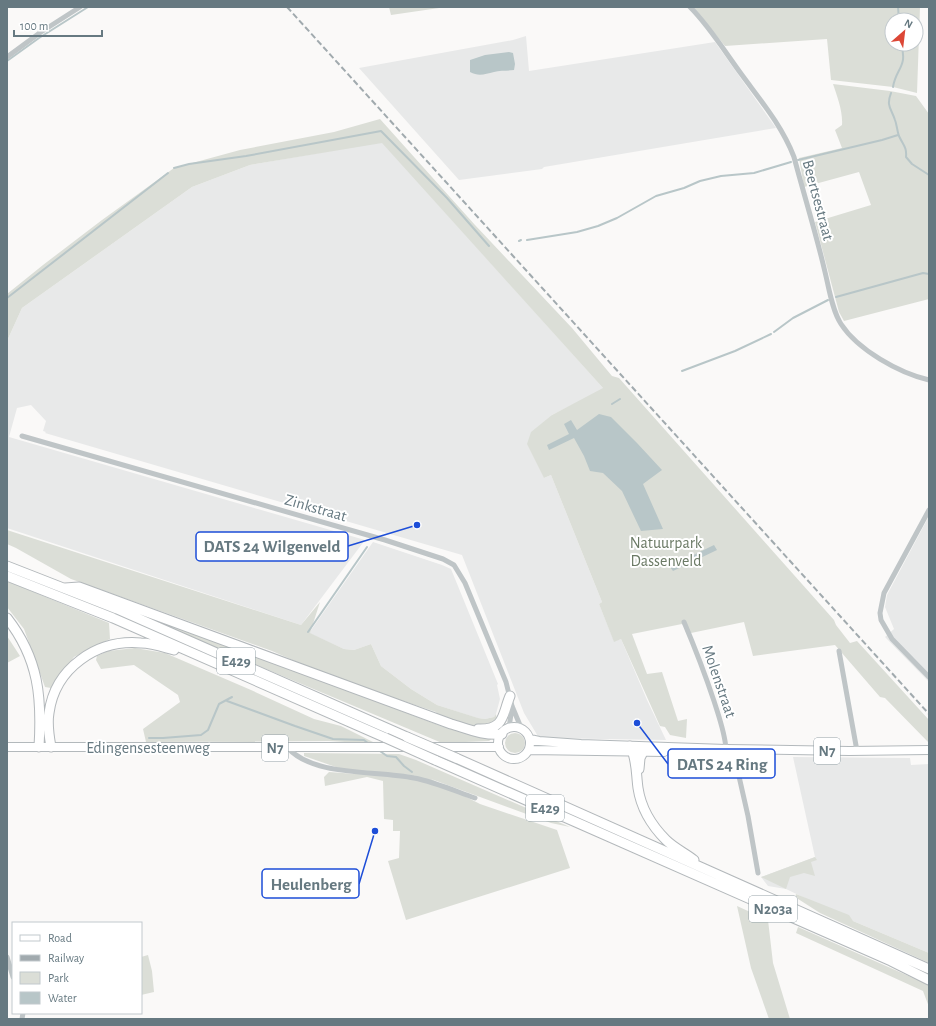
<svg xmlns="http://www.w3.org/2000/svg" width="936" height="1026" viewBox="0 0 936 1026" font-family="'Alegreya Sans',sans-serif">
<rect width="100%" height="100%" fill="#faf9f8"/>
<!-- built -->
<path fill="#e8e9e9" d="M526 36 529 71 715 42 776 128 544 167 542 169 459 180 359 68 513 40Z
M382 142 604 389 552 415 544 478 551 475 602 602 599 604 614 641 621 639 647 700 666 740 539 738 524 713 462 555 45 433 46 432 43 431 46 421 31 405 17 408 9 437 365 540 301 625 7 528V341L22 308 192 187 250 165Z
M929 516V682L885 637 894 629 885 607 887 595Z
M373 542 442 565 451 569 498 684 497 685 500 699 496 714 494 717 485 719 477 718 437 705 411 689 381 666 371 644 354 650 344 649 309 633Z
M793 757 910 758 911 765 929 764V953L853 921 786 889 768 886 761 877 815 857Z"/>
<!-- green -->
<path fill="#dbded7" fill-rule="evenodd" d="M389 7H446L391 15Z
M693 7H920L917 93 893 87 831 80 827 39 725 46ZM892 20H916V44H892Z
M833 84 890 91 916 96 929 114V299L844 321 839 312 815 222 871 205 859 172 804 187 799 158 842 148 835 130 842 125C843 111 837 96 833 84Z
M380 119 475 225 572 328 612 376 619 378 834 620 836 625 850 643 857 641 929 720V743L885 698 880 697 835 645 753 656 744 622 691 633 682 624 632 634 647 674 662 672 678 721 687 719 686 738 670 735 665 727 660 726 621 639 614 642 599 604 602 602 551 475 544 478 527 444 531 432 552 415 603 388 382 143 250 165 192 187 22 308 7 341V294L43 265 102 220 174 168 240 150 334 132Z
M7 530 301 625 320 602 310 633 344 649 354 650 371 644 381 666 411 689 437 705 478 718 485 719 494 717 496 714 497 720C494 722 492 724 489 726 479 731 448 718 437 714L436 712 329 676 272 651 71 579 16 548 7 544Z
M7 581 109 623 110 639 74 657 51 688 45 687 24 629 7 607Z
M152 617 441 726 493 738 489 741 442 743 152 621Z
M7 636 20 656 7 663Z
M135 648 165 653 251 690 314 719 341 726 377 744 329 741 146 742 143 729 180 702 178 695 134 665 101 669 96 660 97 656 108 651Z
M505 743a10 10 0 1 1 20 0a10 10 0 1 1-20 0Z
M304 753 399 754 416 760 570 827 551 823 431 779 480 804 557 830 570 868 406 920 388 861 399 858 400 831H393V820L384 819 383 781 367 777 325 786 324 777 329 772 356 774 304 756Z
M815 857 817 860 811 862 815 876 804 873 790 877 786 889 761 877Z
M796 894 849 915 853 921 929 953V963L820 913 795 897Z
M737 906 768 920 773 963 790 1019H769L751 968Z
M798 927 929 985V1007L923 991 796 933Z
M148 955 152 971 154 992 141 995V957Z"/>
<!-- water -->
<path fill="#b8c6c8" d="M509 52 513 53 515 64 514 70C507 71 500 70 494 72 485 74 479 77 470 72V60L485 55Z
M599 414 611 417 637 443 662 470 643 484 663 529 641 531 622 491 603 473 590 471 584 456 574 438 549 450 547 445 569 434 564 424 571 420 577 430Z
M714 545 717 550 673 571 670 567 673 565Z"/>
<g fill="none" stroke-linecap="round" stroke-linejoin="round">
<!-- stream -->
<path stroke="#b8c6c8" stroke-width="2" d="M898 7 899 20
M7 61 39 38 88 7
M893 87C896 68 908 67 901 44
M891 93C886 106 891 108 895 120 897 125 897 131 899 136 903 145 907 147 906 157L912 164 929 175
M798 160 882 140 898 135
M174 168 189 164 246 156 381 131 447 198 489 246
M527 240 577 232 598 226 617 218 656 196 684 188 700 181 721 176 754 173 791 162
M519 241 521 240
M836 297 923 273 929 274
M7 298 168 173
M774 332 793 318 828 300
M682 371 735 351 771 334
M612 404 620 399
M308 632 367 547
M227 701 295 726 333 739 364 740 369 744
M149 738H163L201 735 208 730 219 704 232 697
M377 749 387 756 396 757 404 766 412 772"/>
<!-- primary casing -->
<g stroke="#b3b9bc" stroke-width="10">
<path id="primary" d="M498 743a16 16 0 1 1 32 0a16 16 0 1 1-32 0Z
M530 739 539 741 581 744 726 749 849 751 929 750
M7 747H499
M529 750 664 752"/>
</g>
<!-- highway casing -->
<g stroke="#b3b8bb" stroke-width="11">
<path id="highway" d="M7 566 117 609 407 737
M7 576 113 618 386 738
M65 588 79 587 451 724C468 729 484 736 502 734
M7 618C39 659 42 698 39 747
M478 729C505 730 502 715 510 696
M630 746C637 758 636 774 638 788 641 808 652 826 666 840 674 848 685 853 694 860
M51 747C49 736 47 724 49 713 55 668 97 639 141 643 152 643 163 647 174 650
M456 758 929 969
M435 760 891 961 929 980
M639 769 640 758 643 752"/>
</g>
<!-- street -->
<path stroke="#bfc5c7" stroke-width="5" d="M690 7C710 27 725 52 742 75 761 101 782 126 794 157 804 195 816 233 825 272 829 288 832 310 841 324 858 350 899 373 929 380
M7 57 41 32 80 7
M22 436 385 540 443 559 454 565 465 583 506 682 512 706 522 730
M929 510 884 593 880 613 881 620 892 639 929 677
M684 622C695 648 705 674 714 701 719 717 725 733 726 749
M839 651 857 751
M509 728 512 707
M288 748C314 777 377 770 414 778 435 782 455 791 475 798
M733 750 748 816 758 873
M7 957 13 977
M22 1019 23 1013"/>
<!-- primary -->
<use href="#primary" stroke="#fff" stroke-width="8"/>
<!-- highway -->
<use href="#highway" stroke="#fff" stroke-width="9"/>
<!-- rail -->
<path stroke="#a1aaae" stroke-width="2" stroke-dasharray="6 3" stroke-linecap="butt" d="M287 7 929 714"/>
<!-- highway-bridge casing -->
<g stroke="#b3b8bb" stroke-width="11" stroke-linecap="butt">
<path id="highway-bridge" d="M407 737 456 758
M386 738 435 760"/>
</g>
<!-- highway-bridge -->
<use href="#highway-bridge" stroke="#fff" stroke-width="9"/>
</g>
<g text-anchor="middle" stroke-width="4" stroke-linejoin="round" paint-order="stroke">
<!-- shield labels -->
<g fill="#fff" stroke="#94a1a7" stroke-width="1">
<rect x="217" y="648" width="38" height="26" rx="3"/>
<rect x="262" y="735" width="26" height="26" rx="3"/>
<rect x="814" y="738" width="26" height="26" rx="3"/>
<rect x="526" y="795" width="38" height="26" rx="3"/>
<rect x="749" y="896" width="48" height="26" rx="3"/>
</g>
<g font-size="15" font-weight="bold" fill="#667981">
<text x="236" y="666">E429</text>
<text x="275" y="753">N7</text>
<text x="827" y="756">N7</text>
<text x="545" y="813">E429</text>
<text x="773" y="914">N203a</text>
</g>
<!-- street labels -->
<g font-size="16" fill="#667981" stroke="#fff">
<text transform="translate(819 200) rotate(75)" y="6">Beertsestraat</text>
<text transform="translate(316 507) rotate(16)" y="6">Zinkstraat</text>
<text transform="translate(720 681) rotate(71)" y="6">Molenstraat</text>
<text x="148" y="753">Edingensesteenweg</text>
</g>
<!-- park labels -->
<g font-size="16" fill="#6b7a65" stroke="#fff">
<text x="666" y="548">Natuurpark<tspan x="666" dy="18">Dassenveld</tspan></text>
</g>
</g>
<!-- callouts -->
<path fill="none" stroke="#1d4ed8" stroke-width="1.5" d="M417 525L348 546M637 723L668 764M375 831L359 884"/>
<g fill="#1d4ed8" stroke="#fff" stroke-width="1.5">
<circle cx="417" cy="525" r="4"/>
<circle cx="637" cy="723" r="4"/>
<circle cx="375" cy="831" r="4"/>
</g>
<g fill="#fff" stroke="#1d4ed8" stroke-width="1.5">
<rect x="196" y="532" width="152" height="29" rx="4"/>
<rect x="668" y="749" width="107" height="29" rx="4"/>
<rect x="262" y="869" width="97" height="29" rx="4"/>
</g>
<g font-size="17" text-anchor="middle" font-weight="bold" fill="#667981">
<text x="272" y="552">DATS 24 Wilgenveld</text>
<text x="722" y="770">DATS 24 Ring</text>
<text x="311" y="890">Heulenberg</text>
</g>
<!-- border -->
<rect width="936" height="1026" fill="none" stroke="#667981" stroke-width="16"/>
<!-- legend -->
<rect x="12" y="922" width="130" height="92" fill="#ffffff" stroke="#c2c9cd"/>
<rect x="20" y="935" width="20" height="6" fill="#ffffff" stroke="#c2c9cd"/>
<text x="48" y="942" font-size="12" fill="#667981">Road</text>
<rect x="20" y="955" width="20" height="6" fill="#a1aaae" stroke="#c2c9cd"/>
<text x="48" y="962" font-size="12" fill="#667981">Railway</text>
<rect x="20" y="972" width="20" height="12" fill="#dbded7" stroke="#c2c9cd"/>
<text x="48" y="982" font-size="12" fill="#667981">Park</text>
<rect x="20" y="992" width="20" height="12" fill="#b8c6c8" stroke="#c2c9cd"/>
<text x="48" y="1002" font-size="12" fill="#667981">Water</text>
<!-- north arrow -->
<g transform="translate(904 32) rotate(28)"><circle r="19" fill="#ffffff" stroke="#c2c9cd"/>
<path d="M0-3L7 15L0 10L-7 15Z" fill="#dc4736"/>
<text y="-6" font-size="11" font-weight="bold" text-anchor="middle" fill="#667981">N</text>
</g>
<!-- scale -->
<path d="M14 30v6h88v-6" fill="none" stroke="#667981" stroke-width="2"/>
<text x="20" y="30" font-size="12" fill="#667981" stroke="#ffffff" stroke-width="3" paint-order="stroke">100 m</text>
</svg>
